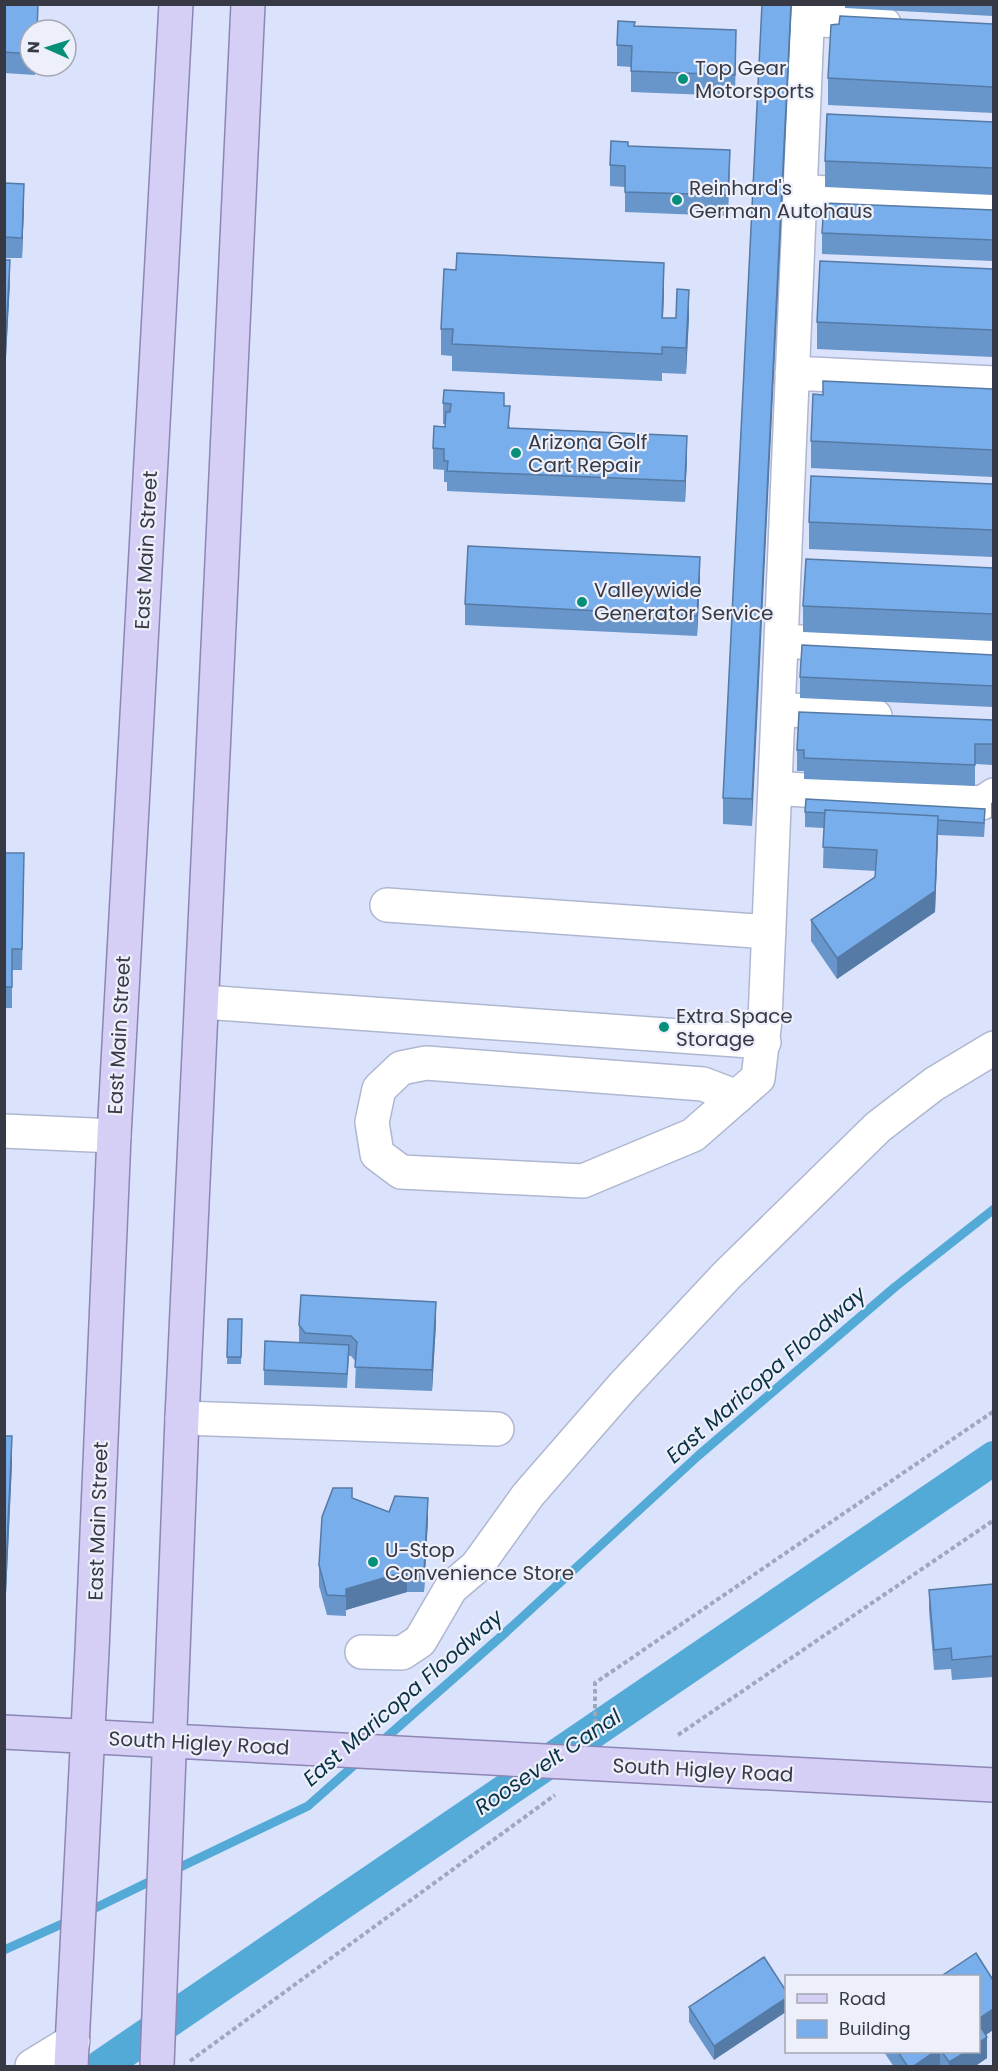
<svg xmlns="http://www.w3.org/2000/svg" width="998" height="2071" viewBox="0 0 998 2071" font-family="Poppins,sans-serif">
<rect width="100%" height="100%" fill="#dae2fc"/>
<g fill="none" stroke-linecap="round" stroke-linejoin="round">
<!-- stream -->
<path stroke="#54aad7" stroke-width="9" d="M380 1743 505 1633 699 1455 895 1287 994 1209
M172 1871 308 1806 360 1760
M85 1913 157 1878
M4 1950 73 1919"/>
<!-- canal -->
<path stroke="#54aad7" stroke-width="34" d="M102 2066 994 1458"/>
<!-- minor casing -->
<g stroke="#afb7d0" stroke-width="36">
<path id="minor" d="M808 19 884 24
M800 191 994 206
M792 373 994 383
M781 641 994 653
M778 709 875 716
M775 788 982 803 994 795
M387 905 769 932
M203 1002 764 1042
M737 1097 703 1084 426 1063 401 1068 379 1089 372 1122 377 1154 401 1172 583 1181 693 1135 758 1078 765 1020 808 4
M4 1131 114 1136
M182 1418 497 1429
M362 1652 402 1653 420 1641 451 1588 477 1566 528 1495 623 1386 727 1275 878 1127 934 1084 994 1048
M32 2066 73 2041"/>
</g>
<!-- major casing -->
<g stroke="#8c86b4" stroke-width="36">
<path id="major" d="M4 1732 994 1785
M71 2066 92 1651 114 1136 176 4
M157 2066 182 1418 248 4"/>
</g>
<!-- path -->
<path stroke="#a1a7bb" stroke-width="4" stroke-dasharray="4.5 3" stroke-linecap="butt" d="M595 1731V1683L994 1411
M678 1735 994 1520
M190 2061 555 1795"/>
<!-- minor -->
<use href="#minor" stroke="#fff" stroke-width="33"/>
<!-- major -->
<use href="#major" stroke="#d5cff6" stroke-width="33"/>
</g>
<!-- wall -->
<path fill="#6896cb" d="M4 4 38 22 30 30V66H36L35 75 4 73Z
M762 4 752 826 723 824V798Z
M845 4H993V16L845 8Z
M993 24V113L828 105V78Z
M635 26 736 51 735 96 631 92V67L617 66V45Z
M993 122V195L825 187V161Z
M628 146 730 170 728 216 625 212V187L610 186V165Z
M4 183 24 205 22 258H4Z
M993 210V261L822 254V233Z
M4 260 10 281 6 357H4Z
M993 269V357L817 349V322Z
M664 290 663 318H676L689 316 686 374 662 373V381L452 371V356L441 355V329Z
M993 389V477L811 468V441Z
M443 403 504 406 510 428 687 457 685 502 447 491V482H444V470L433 469V448L445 427V424H443Z
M993 484V557L809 549V522Z
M993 568V641L803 632V606Z
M700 578 697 636 465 625V604Z
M993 655V707L800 698V677Z
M993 720V765L975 764V786L804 779V771H797V750Z
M993 802V821L991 818V803Z
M805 812 985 823 984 837 938 835 935 912 837 979 811 941V920L875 877 876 871 823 868 824 828 805 827Z
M4 853 24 874 22 970H12V1008H4Z
M228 1319H242L241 1364H227Z
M436 1323 432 1391 355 1388 356 1362 351 1356H349L347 1388 264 1385V1370L299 1343V1325Z
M4 1436 12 1463 5 1616H4Z
M352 1498 389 1512 428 1519 424 1592H407L346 1610V1616L327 1615 319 1586V1565Z
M993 1584V1677L952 1680 951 1669 934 1670 929 1611V1590Z
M993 1980V2030L986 2035 987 2058 974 2067H894L884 2052H978Z
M786 1991 714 2060 689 2022V2007Z"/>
<!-- shaded-wall -->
<path fill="#557aa5" d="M38 4V30H37Z
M791 4H792L752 826V799Z
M24 184V205L22 258V238Z
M10 260V281L6 357V336Z
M664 263V290L662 345V318Z
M689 290V316L686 374V348Z
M687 436V457L685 502V481Z
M700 557V578L697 636V616Z
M938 816V837L935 912 837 979V958Z
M436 1302V1323L432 1391V1370Z
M12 1436V1463L5 1616V1589Z
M428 1498V1519L424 1592V1572Z
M407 1571V1592L346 1610V1616V1589Z
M786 1998V2012L714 2060V2046Z
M993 2009V2030L978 2040V2019Z
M987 2037V2058L974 2067H949V2062L966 2052H978V2043Z
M934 2052H940V2067H912Z"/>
<!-- building -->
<path fill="#79aeec" stroke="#557aa5" stroke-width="1.5" d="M4 4H38L37 30H30V54L4 52Z
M762 4H791L752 799 723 798Z
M840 16 993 24V87L828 78 831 25 839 24Z
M618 21 635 22 634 26 736 30 735 75 631 71 632 46 617 45Z
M827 114 993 122V168L825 161Z
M611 141 628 142V146L730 150 728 195 625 192V166L610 165Z
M4 183 24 184 22 238 4 237Z
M824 203 993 210V240L822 233Z
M457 253 664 263 662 318H676L677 289 689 290 686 348 662 347V354L452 344 453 329H441L444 269 456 270Z
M4 260H10L6 336H4Z
M820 261 993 269V330L817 322Z
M823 381 993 389V450L811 441 813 394 823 395Z
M444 390 504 393V406H510L508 428 687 436 685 481 447 471 448 461H444V449L433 448 434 426 445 427 446 412H450L451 404 443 403Z
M811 476 993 484V530L809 522Z
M468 546 700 557 697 616 465 604Z
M806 559 993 568V614L803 606Z
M802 645 993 655V686L800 677Z
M799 712 993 720V744H975V765L804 758V750H797Z
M806 799 985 809 984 823 938 820V816L825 810V813L805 812Z
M825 810 938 816 935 891 837 958 811 920 875 877 877 850 823 847Z
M4 853H24L22 949H12V987H4Z
M301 1295 436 1302 432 1370 355 1367 357 1342 351 1336 305 1333 299 1325Z
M228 1319H242L241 1357H227Z
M265 1341 349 1345 347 1374 264 1370Z
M4 1436H12L5 1589H4Z
M333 1488H352V1498L389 1512 395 1496 428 1498 424 1572 407 1571 346 1589V1596L327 1595 319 1565 322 1517Z
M993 1584V1656L952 1660 951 1648 934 1650 929 1590Z
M976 1953 993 1980V2009L978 2019V1977H940Z
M764 1957 786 1991V1998L714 2046 689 2007Z
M978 2023 987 2037 978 2043Z
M898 2052H934L912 2067H908Z
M942 2052H966L949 2062Z"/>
<!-- markers -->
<g fill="#058f78" stroke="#edf0fb" stroke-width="2">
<circle cx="683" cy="79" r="6"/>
<circle cx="677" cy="200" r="6"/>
<circle cx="516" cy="453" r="6"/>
<circle cx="582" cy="602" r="6"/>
<circle cx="664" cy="1027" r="6"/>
<circle cx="373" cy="1562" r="6"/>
</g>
<g text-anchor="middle" stroke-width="4.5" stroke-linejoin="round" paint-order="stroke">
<!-- poi labels -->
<g font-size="20" fill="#373a44" stroke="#edf0fb" text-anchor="start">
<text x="695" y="75">Top Gear<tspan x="695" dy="23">Motorsports</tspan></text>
<text x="689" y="195">Reinhard's<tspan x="689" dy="23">German Autohaus</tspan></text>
<text x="528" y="449">Arizona Golf<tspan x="528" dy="23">Cart Repair</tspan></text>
<text x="594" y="597">Valleywide<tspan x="594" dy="23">Generator Service</tspan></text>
<text x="676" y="1023">Extra Space<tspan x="676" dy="23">Storage</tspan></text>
<text x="385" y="1557">U-Stop<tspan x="385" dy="23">Convenience Store</tspan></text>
</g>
<!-- street labels -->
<g font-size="20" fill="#373a44" stroke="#edf0fb">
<text transform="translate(146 550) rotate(-87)" y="7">East Main Street</text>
<text transform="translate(119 1035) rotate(-87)" y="7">East Main Street</text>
<text transform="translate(98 1521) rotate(-88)" y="7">East Main Street</text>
<text transform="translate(199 1743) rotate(3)" y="7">South Higley Road</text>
<text transform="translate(703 1770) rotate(3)" y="7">South Higley Road</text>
</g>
<!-- water labels -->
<g font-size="21" font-style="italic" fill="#0a3245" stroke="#edf0fb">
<text transform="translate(766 1375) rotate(-41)" y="7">East Maricopa Floodway</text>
<text transform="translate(403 1698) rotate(-41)" y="7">East Maricopa Floodway</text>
<text transform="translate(548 1762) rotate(-34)" y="7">Roosevelt Canal</text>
</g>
</g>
<!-- border -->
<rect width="998" height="2071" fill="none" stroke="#373a44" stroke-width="12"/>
<!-- legend -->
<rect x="785" y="1975" width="195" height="78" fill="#edf0fb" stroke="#a4a7b2" stroke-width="1.5"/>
<rect x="797" y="1994" width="30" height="9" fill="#d5cff6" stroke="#a4a7b2" stroke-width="1.5"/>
<text x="839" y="2005" font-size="18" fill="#373a44">Road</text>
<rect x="797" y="2020" width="30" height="18" fill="#79aeec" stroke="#a4a7b2" stroke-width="1.5"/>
<text x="839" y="2035" font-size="18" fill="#373a44">Building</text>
<!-- north arrow -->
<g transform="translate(48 48) rotate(273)"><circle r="28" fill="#edf0fb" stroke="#a4a7b2" stroke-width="1.5"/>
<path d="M0-4.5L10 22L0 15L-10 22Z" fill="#058f78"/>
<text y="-9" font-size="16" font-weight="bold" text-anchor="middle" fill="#373a44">N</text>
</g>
</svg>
